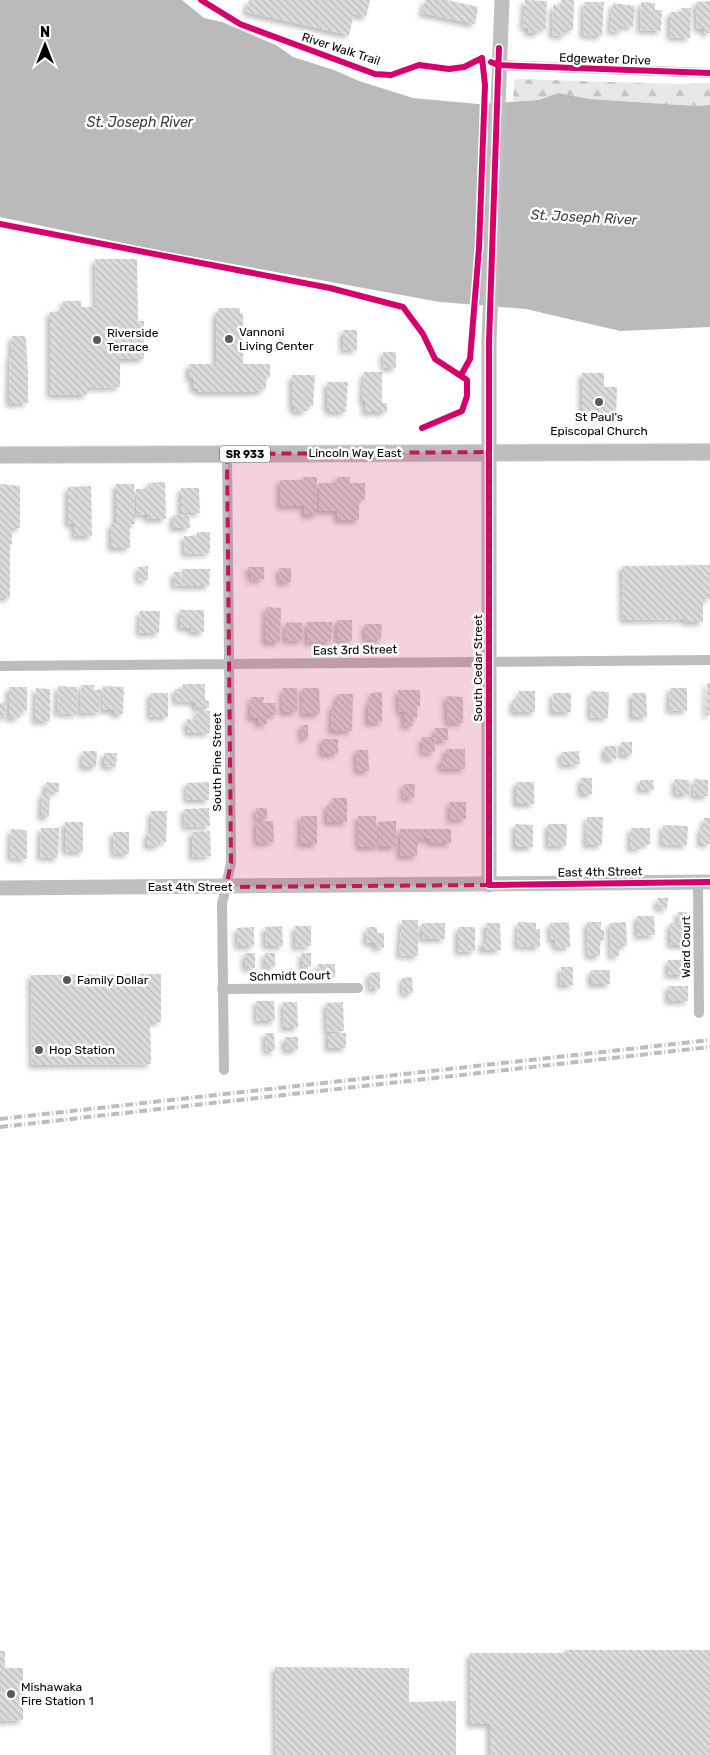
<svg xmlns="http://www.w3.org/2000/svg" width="710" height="1755" viewBox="0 0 710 1755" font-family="Rubik,sans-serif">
<defs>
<pattern id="forest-firs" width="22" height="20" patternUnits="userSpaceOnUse" patternTransform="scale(1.25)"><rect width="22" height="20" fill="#e8e8e8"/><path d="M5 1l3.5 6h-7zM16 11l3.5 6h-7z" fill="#c5c5c5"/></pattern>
<pattern id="building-back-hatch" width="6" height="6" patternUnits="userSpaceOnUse" patternTransform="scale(1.25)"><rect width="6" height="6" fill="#dbdbdb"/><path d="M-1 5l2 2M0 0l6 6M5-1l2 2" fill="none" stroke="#bababa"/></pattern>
<filter id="shadow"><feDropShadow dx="-3.5" dy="3.5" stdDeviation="2.5" flood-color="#0004"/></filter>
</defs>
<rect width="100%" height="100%" fill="#fff"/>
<!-- forest -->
<path fill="url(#forest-firs)" d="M517 79 677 84 710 83V105L696 106 589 99 558 93 539 100 513 101 514 81Z"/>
<!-- water -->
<path fill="#bababa" d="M0 0H182L204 18 222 22 276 45 293 57 334 70 359 81 413 98 478 104 539 100 558 93 589 99 696 106 710 105V327L620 331 526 309 440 302 156 250 0 217Z"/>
<!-- building -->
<path fill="url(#building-back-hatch)" filter="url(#shadow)" d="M249 0H370L366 17 354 14 349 35 246 12Z
M425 0H447L478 7 475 24 422 13Z
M525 0 547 1 546 29H539V33H528V28L523 27Z
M561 0H574L573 30H565V36L552 35 553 5 560 6Z
M710 1V33H704V29H697L696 2Z
M584 2H604L602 36 583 35Z
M641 2 655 3V10H662L661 31 640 30Z
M613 3 635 6 633 27 621 26V32L610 31Z
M681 8H691L690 38 670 37V12H681Z
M95 259H137L138 321H144V359H120V387L87 388V395H50V312L63 311V301H81V307H96Z
M219 308H240V313H243V364H270V377H266V389H261V392H198V389H193V378H189V364H216V313H219Z
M343 330H357V350H343Z
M12 336H24L26 339 28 371V403L11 404 9 400 10 356H11Z
M383 352H396V368H384Z
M364 372H382V403H387V412H365V401H362Z
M582 373H604V387H617L616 417H582Z
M292 375H315L313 406H307V411L294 412V406H292Z
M327 382H348L346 412H329V408H327Z
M303 477H317V515H304V506H280V480H303Z
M337 477H350V483H365V499H359V520H337V511H319V483H337Z
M165 482 166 519H147V514L136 515V489H149L148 483Z
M0 484 20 486V528H12V544H10V598H0Z
M116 484H134L135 524H130V548H111V524L116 523Z
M91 486 92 536H74V524H68V487Z
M181 488H199L200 513H181Z
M189 514 190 528H173V515Z
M197 532H210V553L185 554 184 536H197Z
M710 565V599H703V622H685V619L623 620 622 566Z
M148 566V580L139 581 138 567Z
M248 567H264V579L251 580V572H248Z
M279 568H291V582H280Z
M182 569H210L209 586H181Z
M174 572H180L181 585 174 586Z
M180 607 181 610H204V632H191V628H180Z
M266 607 281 608 280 642H265Z
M140 611H160L159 633H139Z
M337 620H352V641H337Z
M286 622 302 623V641L285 640Z
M307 622H332L331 642H307Z
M365 624H382L381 640 365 639Z
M707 683H710V715H706Z
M183 684H205V700L209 701V708H195V702L175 701V689H183Z
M81 685H94V690H101L100 712 80 713Z
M58 686 77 687V714L57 713Z
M103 686 124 687 123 714H114V710H102Z
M9 687H27V711H19L20 718H9Z
M36 688 50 689V721H35Z
M283 688H297V712H282Z
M302 688H319L320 714H303Z
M670 688H687V711L669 710Z
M398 690H420V706H417V718L413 719V726H404V712H399Z
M519 691H535V712H513V699H519Z
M591 691 609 692 608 718 590 717Z
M382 692V722L368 723V702H371V693Z
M150 693H168V717H150Z
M553 693H571V712H552Z
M632 693H646L647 717H632Z
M337 694H353L352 731H331L332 705H337Z
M446 696 463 697V723H448Z
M251 697H264L263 703H276V715H267V724H258V718H250Z
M6 702 7 716 0 717V703Z
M197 711H210V733H187V719L196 720Z
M301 725H308V739H302Z
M435 728H448V740L436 741Z
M422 737H434L435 752 423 753Z
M322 739H338V754H322Z
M621 742H632V755H621Z
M605 746H616V759H605Z
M446 749H465V769H441V759H446Z
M356 750H368L369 771H357Z
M83 751H97L96 767H82Z
M579 751 580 764 562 765 561 752Z
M104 753H117L116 767 104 766Z
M581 778H592V794H581Z
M675 779 689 780V794H675Z
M694 779 708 780V796H693Z
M640 780H653L654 790H640Z
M46 782 59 783V792H50L49 817H41L42 793H46Z
M209 782V800H187L186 783Z
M516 782H534V804H516Z
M404 784H415L414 798H403Z
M333 798H347V822H327V805H333Z
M450 802H466V819L450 820Z
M209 808 210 826 185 827 184 809Z
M256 808H267V819H257Z
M151 811H167L166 842H159V846H147V833L151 834Z
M301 816H317V844H300Z
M358 816H376L377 847H359Z
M587 817H603L602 845H586Z
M704 818H710V844H700L701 827H704Z
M256 821H273L274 842 257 843Z
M396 821V847H379L378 822Z
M65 822H83V852L65 851Z
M515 824 533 825V847H515Z
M548 824H567L566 846H548Z
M663 825 688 826 687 845 662 844Z
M41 828H59L58 858 40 857Z
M631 828H650V844H641V849L630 848Z
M11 829 27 830V859L10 858Z
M400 829H451V843H430V839H418L417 856H400Z
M210 831 211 856 192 857V832Z
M113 832H129V854H114Z
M658 898H668L667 909 657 908Z
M678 912H687V945H670V923H678Z
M637 916H654L655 935 637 936Z
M402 920H418V956L399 955Z
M518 922 536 923V929H540V947L517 946Z
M569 922 570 947 556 948 555 940H551L550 923Z
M587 922H601V930H604V940H600V956H588Z
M626 922 627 946H619V956H611L610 923Z
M422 923H445V939H422Z
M486 923H500L501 950H482V942H486Z
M282 926 283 946H266L265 927Z
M295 926H311V946L295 947Z
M254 927V946H238L237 928Z
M367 927H377V933H384V948L375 947V943H366Z
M458 927H475V951L458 952Z
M245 953H255V968H245Z
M265 953H275V967H265Z
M302 953H311V967H302Z
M668 960H685V975H668Z
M318 964H335V977H318Z
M561 967H573V985H560Z
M591 970H610V984H591Z
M380 972V989H370L369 973Z
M161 974V1022H150L151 1064 32 1065 31 975Z
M412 977 413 993 403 994 402 978Z
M668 986H688V1001H668Z
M256 1001H274L275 1021H257Z
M283 1002H297L298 1028H284Z
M343 1002 344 1031 327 1032 326 1003Z
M265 1033H274L275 1051H266Z
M328 1033H346V1048H328Z
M285 1037H298V1050H285Z
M565 1650H710V1755H490V1724H470V1653H565Z
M0 1651H5V1668H23V1720L0 1721Z
M275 1667 409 1668V1702L456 1701V1755H276Z"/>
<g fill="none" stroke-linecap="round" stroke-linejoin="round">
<!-- primary casing -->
<g stroke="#dbdbdb" stroke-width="18">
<path id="primary" d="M0 455 710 452"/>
</g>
<!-- street -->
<path stroke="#bdbdbd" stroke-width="10" d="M498 65 710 73
M0 666 710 660
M698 882 699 1013
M222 989 358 988
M224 1070 222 904 231 863 227 454"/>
<!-- secondary -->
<path stroke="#bfbfbf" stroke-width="15" d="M489 885V342L502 0
M0 888 710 882"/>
<!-- primary -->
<use href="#primary" stroke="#bdbdbd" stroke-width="16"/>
<!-- rail -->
<path stroke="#bdbdbd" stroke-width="4" stroke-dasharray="8 2.5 1 2.5" stroke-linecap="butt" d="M0 1119 710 1040
M0 1127 710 1047"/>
<!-- cycleway casing -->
<g stroke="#fff" stroke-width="9">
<path id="cycleway" d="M201 0 240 24 375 74 391 75 419 65 449 69 464 67 482 58
M499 48 489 342V885L710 882
M491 62 498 65 710 73
M0 224 330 288 403 307 423 334 435 359 467 380V396L462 411 422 428
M461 375 470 359 479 248 485 85 482 58"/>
</g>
<!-- cycleway -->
<use href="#cycleway" stroke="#d6006c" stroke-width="6"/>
</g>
<!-- marked area -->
<path fill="#c2185b" fill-opacity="0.2" stroke="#c2185b" stroke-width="4" stroke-dasharray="10 6" stroke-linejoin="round" d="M490 452 489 885 226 887 231 863 227 454Z"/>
<!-- markers -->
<g fill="#595959" stroke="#fff" stroke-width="2">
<circle cx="229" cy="339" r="5"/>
<circle cx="97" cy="340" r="5"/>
<circle cx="599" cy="402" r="5"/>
<circle cx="67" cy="980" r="5"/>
<circle cx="39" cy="1050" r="5"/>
<circle cx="11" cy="1694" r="5"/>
</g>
<g text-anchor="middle" stroke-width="5" stroke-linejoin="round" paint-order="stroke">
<!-- shield labels -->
<rect fill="#fff" stroke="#4c4c4c" stroke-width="1" x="220" y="445.5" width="50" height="17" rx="4"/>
<g font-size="11" font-weight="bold" fill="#000">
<text x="245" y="458">SR 933</text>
</g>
<!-- street labels -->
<g font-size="12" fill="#000" stroke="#fff">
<text transform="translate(341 49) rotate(18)" y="4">River Walk Trail</text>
<text transform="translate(605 59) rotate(2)" y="4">Edgewater Drive</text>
<text x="355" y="457">Lincoln Way East</text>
<text transform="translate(355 650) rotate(-1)" y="4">East 3rd Street</text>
<text transform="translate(478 668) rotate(-90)" y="4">South Cedar Street</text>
<text transform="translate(217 762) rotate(-90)" y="4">South Pine Street</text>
<text transform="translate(600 872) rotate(-1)" y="4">East 4th Street</text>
<text x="190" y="891">East 4th Street</text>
<text transform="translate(686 947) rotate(-90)" y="4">Ward Court</text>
<text transform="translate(290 976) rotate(-1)" y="4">Schmidt Court</text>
</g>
<!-- poi labels -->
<g font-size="12" fill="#000" stroke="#fff" text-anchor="start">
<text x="239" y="336">Vannoni<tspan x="239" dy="14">Living Center</tspan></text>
<text x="107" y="337">Riverside<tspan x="107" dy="14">Terrace</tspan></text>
<text x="599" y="421" text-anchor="middle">St Paul's<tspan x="599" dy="14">Episcopal Church</tspan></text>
<text x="77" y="984">Family Dollar</text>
<text x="49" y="1054">Hop Station</text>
<text x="21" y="1691">Mishawaka<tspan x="21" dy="14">Fire Station 1</tspan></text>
</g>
<!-- water labels -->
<g font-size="14" font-style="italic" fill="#3d3d3d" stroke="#fff">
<text x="140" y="127">St. Joseph River</text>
<text transform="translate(584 217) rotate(3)" y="5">St. Joseph River</text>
</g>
</g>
<!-- north arrow -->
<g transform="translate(45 45)" stroke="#ffffff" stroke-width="4" paint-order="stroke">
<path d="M0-4L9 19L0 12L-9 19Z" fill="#000000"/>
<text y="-8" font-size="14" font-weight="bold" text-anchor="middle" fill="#000000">N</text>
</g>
</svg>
